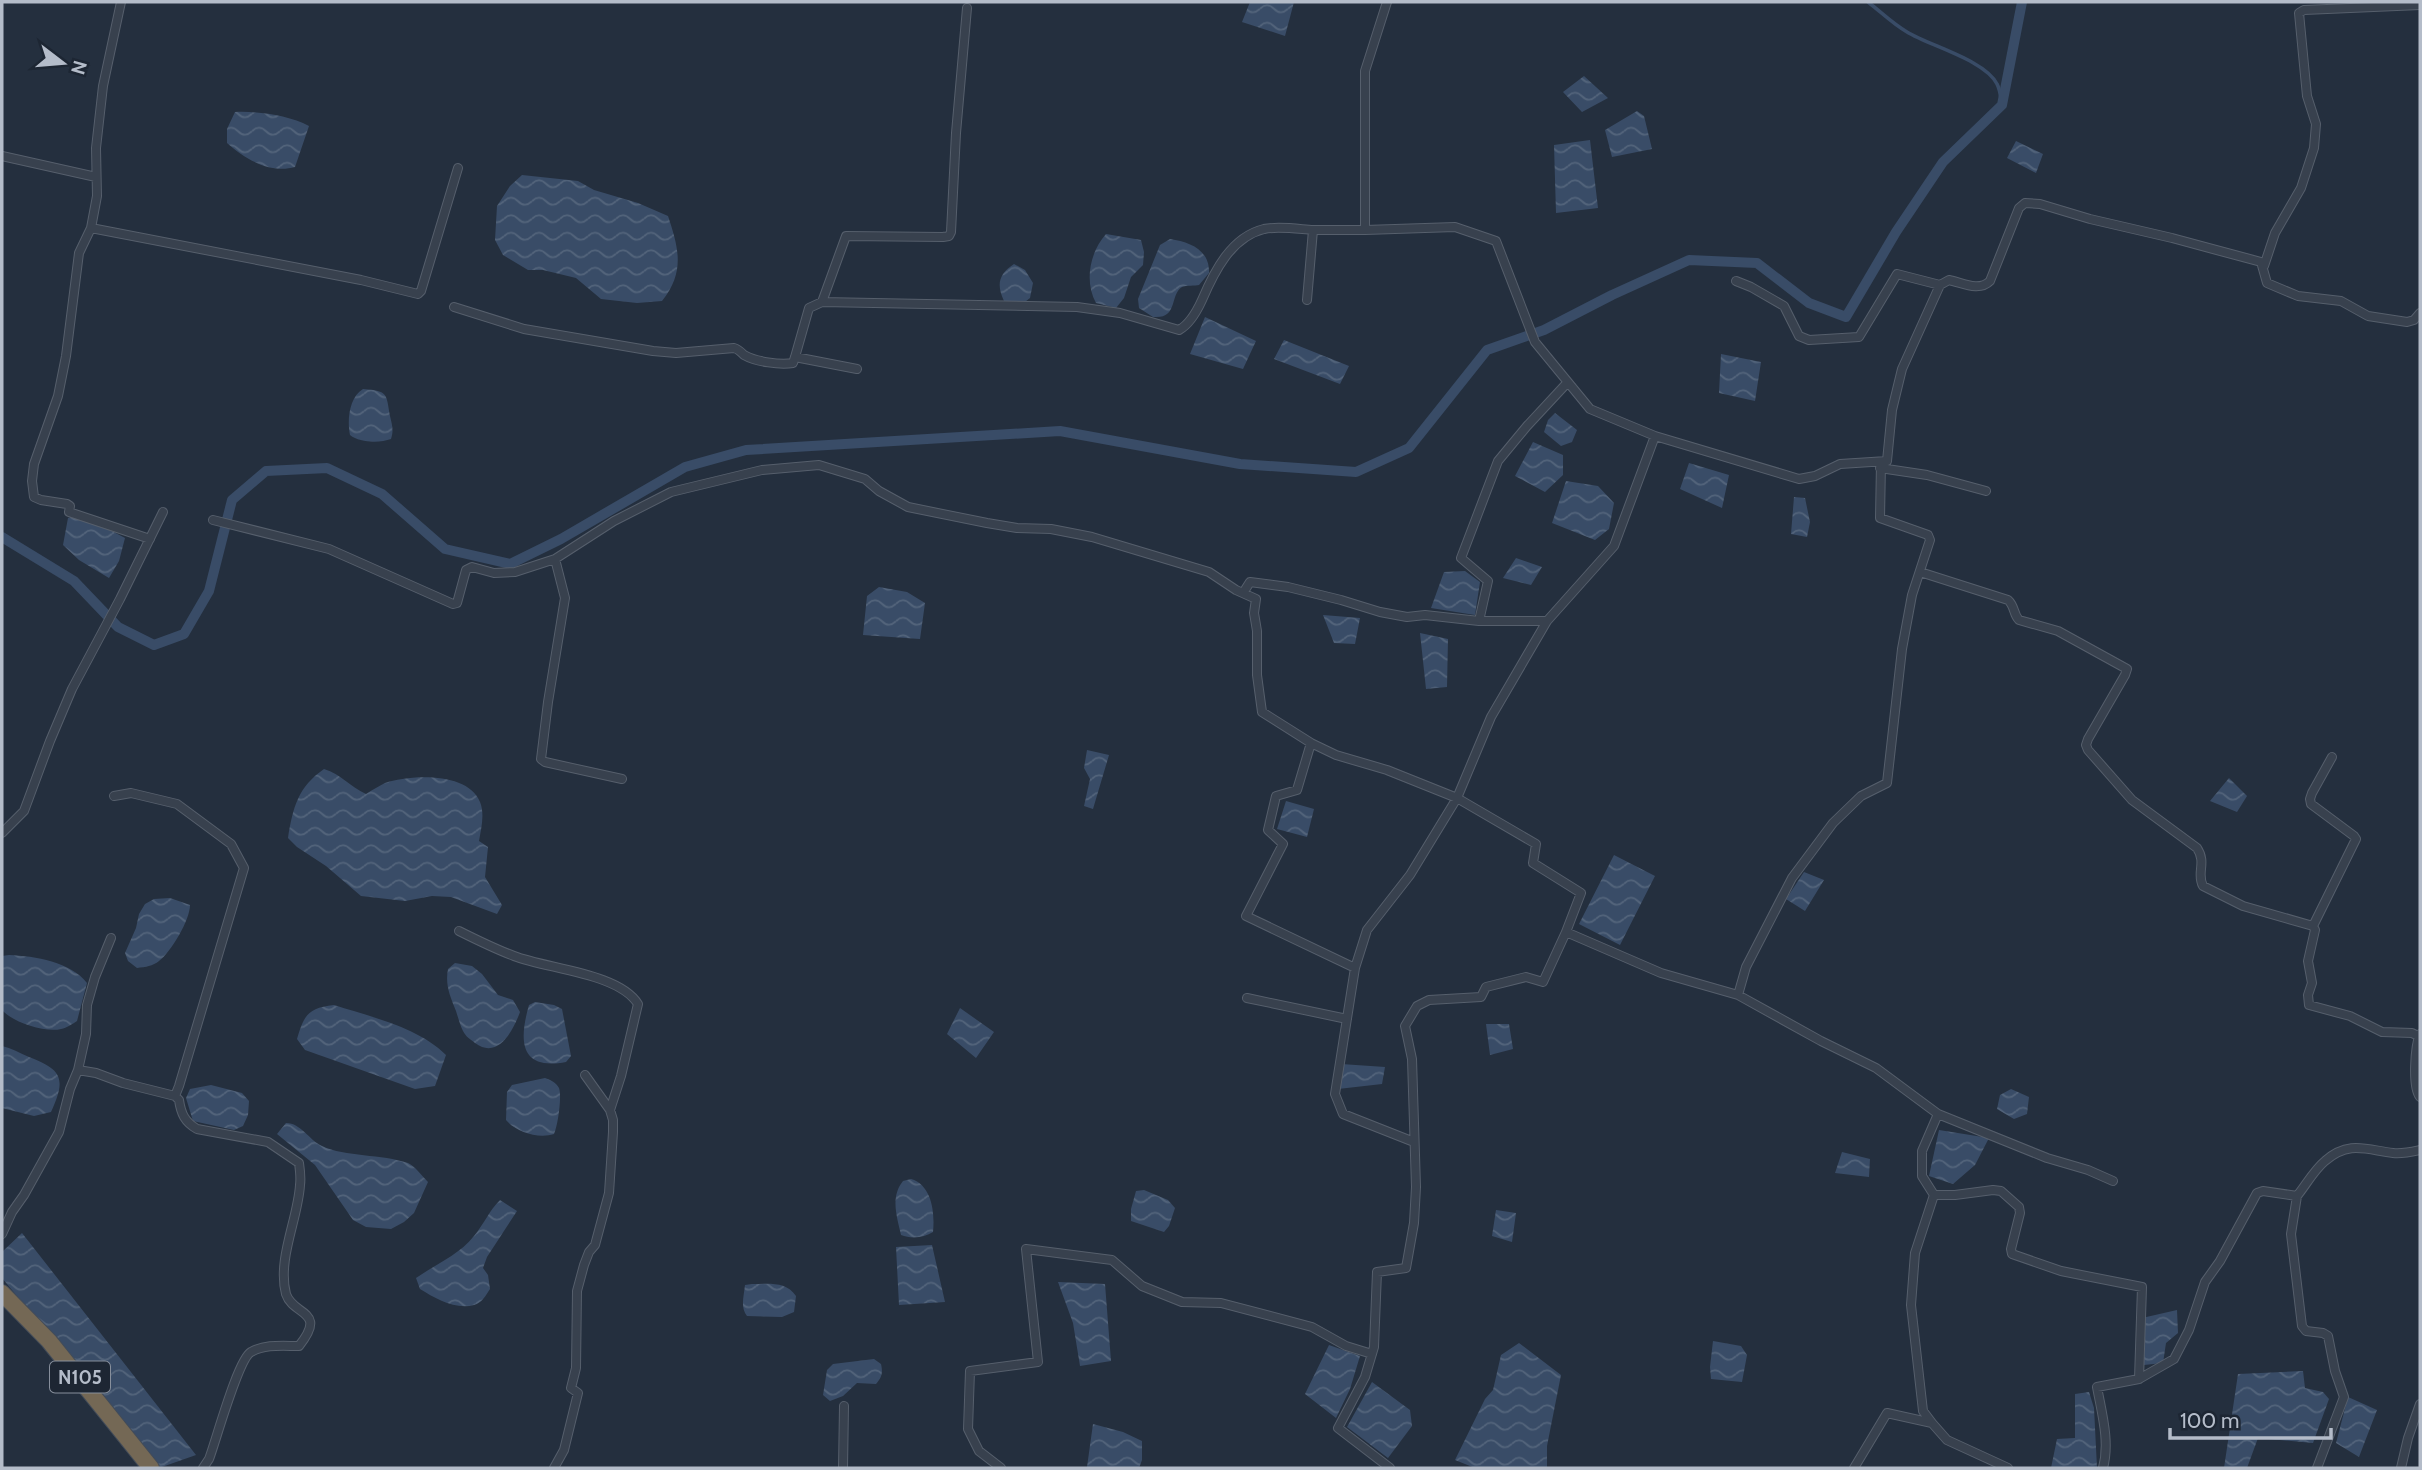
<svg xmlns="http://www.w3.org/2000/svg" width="2422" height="1470" viewBox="0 0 2422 1470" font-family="Cabin,sans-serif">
<defs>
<pattern id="water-waves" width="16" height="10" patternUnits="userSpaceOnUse" patternTransform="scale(1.75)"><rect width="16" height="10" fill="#394c67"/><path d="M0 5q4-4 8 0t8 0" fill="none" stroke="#53647b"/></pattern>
</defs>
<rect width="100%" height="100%" fill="#242f3e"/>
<!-- water -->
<path fill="url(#water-waves)" d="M1250 2H1294L1285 36 1242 22Z
M1584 76 1608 98 1582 112 1563 92Z
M1637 111 1644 116 1652 149 1612 157 1605 130Z
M235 112C257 111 288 115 309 126L295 167C270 174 245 159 227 143V129Z
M1590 140 1598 208 1556 213 1554 145Z
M2016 141 2043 154 2036 173 2007 158Z
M522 175 578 181 594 190 638 203 668 216C679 249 685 272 662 301L637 303 601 299 576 278 543 270H528L503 255 495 240 497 206 510 186Z
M1106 234 1141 240 1144 252 1143 265 1131 277 1124 298 1116 308 1096 303C1084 281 1090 252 1106 234Z
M1170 239C1190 242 1210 250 1209 273L1199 285C1195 286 1186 285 1182 287 1169 295 1179 319 1153 317L1139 308 1138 299 1160 245Z
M1014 264 1025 270 1033 283 1030 298 1021 305 1004 301C996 284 999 274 1014 264Z
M1205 317 1256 341 1243 369 1190 354Z
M1284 340 1349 366 1340 384 1274 359Z
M1721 354 1761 362 1755 401 1719 393Z
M363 389C389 391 386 394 390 416 392 425 394 430 391 439 380 443 360 443 350 435 347 421 349 397 363 389Z
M1555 413 1577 430 1572 442 1561 446 1544 432 1548 420Z
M1533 442 1563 455V475L1545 492 1515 476Z
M1689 463 1729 475 1722 508 1680 489Z
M1566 481 1598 486 1614 503 1609 529 1595 540 1552 523Z
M1794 497 1805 498 1810 522 1807 537 1791 534Z
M74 516 110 530 125 538 119 561 109 578 79 560 63 545 68 518Z
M1516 558 1542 567 1531 585 1503 578Z
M1465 571 1480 582 1475 615 1431 608 1444 572Z
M879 587 907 592 925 603 920 639 863 635 867 596Z
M1323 615 1360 618 1355 644 1334 643Z
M1420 633 1448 639 1447 687 1426 689Z
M1087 750 1109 755 1093 809 1084 806 1090 779 1084 768Z
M324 769C341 774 350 787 366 794 372 790 379 786 385 783 410 774 469 772 480 802 485 814 481 829 479 841L488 847 485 877 502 905 497 914 451 897 432 896 405 901 361 896 326 866 297 847 288 838C293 807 298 787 324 769Z
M2229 778 2247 796 2237 812 2210 801Z
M1286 801 1314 809 1307 837 1277 829Z
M1614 855 1655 876 1620 945 1579 924Z
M1804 872 1824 880 1805 911 1786 899Z
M170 898 190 905C190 920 171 952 159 961 153 966 145 967 137 968L128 961 125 953 136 928 139 914 145 904 154 899Z
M9 955C35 956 71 962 87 983L77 1021C72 1024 67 1028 61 1029 45 1033 12 1022 2 1010V956Z
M455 963 472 966 482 974 498 995 513 1000 520 1012C513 1031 498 1060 475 1043 470 1039 466 1037 463 1031 460 1025 458 1017 456 1011 450 996 445 985 448 969Z
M535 1002 554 1005 562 1009 571 1056 566 1062C519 1071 519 1040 529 1005Z
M334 1005C371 1017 418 1027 446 1055L435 1086 415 1089 305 1050 297 1039C304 1015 308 1008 334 1005Z
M960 1008 994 1032 976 1058 947 1034Z
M1486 1024H1509L1513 1049 1490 1055Z
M2 1046C11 1048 20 1053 29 1057 63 1070 66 1079 51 1112L34 1116 2 1108Z
M1341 1064 1385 1067 1382 1084 1338 1089Z
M545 1078C550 1080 556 1082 559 1088 562 1096 558 1125 554 1134 538 1139 516 1132 506 1120L507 1092 512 1085Z
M211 1085 242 1093 249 1101 248 1115 243 1126 234 1130 193 1121 186 1098 190 1089Z
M2011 1089 2029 1097 2027 1114 2014 1119 1997 1109 2000 1095Z
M286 1123C301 1123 309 1140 322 1146 345 1157 382 1154 408 1163 415 1166 422 1176 428 1182L414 1213 404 1222 391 1229 366 1227 353 1220 315 1165 277 1134Z
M1939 1130 1989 1138 1975 1165 1953 1184 1929 1176Z
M1842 1152 1870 1159 1869 1177 1835 1173Z
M911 1179C932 1185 935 1213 933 1232 924 1238 911 1239 901 1235 897 1217 890 1197 903 1181Z
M1144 1190 1168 1200 1175 1208 1169 1226 1164 1232 1131 1221V1209L1136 1191Z
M500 1200 517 1211 487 1257 483 1268 488 1275 490 1289C486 1295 482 1303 474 1305 456 1310 436 1299 420 1289L416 1278C436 1264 459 1255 474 1236 484 1224 489 1211 500 1200Z
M1496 1210 1516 1213 1512 1242 1492 1236Z
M22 1233 196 1455 159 1468 2 1278V1252Z
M932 1245 945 1302 899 1305 896 1247Z
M1058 1282 1105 1284 1111 1361 1080 1366 1073 1323Z
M752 1284C769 1284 786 1281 796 1296L794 1312 782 1317 747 1316C740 1307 744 1296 745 1285Z
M2177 1310 2178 1333 2166 1343 2163 1363 2144 1365 2142 1318Z
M1713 1341 1741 1346 1747 1355 1742 1382 1711 1379 1710 1367Z
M1519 1343 1561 1375 1547 1446V1468H1475L1455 1460 1485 1399 1493 1390 1501 1355Z
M1329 1345 1360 1356 1350 1389 1336 1418 1305 1394Z
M874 1359 881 1364C883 1373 882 1377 876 1384L857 1383 843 1396 830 1401 823 1395 827 1370 833 1364Z
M2303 1371 2305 1388 2323 1392 2329 1399 2313 1443 2258 1438 2247 1468H2224L2238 1374Z
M1372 1382 1410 1410 1412 1426 1388 1458 1347 1427Z
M2089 1392 2094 1408 2097 1468H2051L2057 1439 2075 1438V1394Z
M2348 1397 2377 1410 2359 1457 2336 1443Z
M1093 1424 1123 1432 1142 1441V1460L1139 1468 1087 1467Z"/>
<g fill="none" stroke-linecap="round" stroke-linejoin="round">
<!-- stream -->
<path stroke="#394c67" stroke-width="3.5" d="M1868 2C1881 12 1893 24 1907 32 1930 46 1985 60 1997 84 2000 89 2001 99 2002 105"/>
<!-- canal -->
<path stroke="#394c67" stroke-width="10" d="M2 537 74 581 118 627 154 645 184 634 209 591 232 500 266 471 327 468 382 494 445 549 510 564 561 539 685 467 746 450 1060 431 1240 464 1356 472 1409 448 1487 350 1544 330 1612 295 1689 260 1757 263 1809 303 1846 317 1896 232 1943 162 2002 105 2022 2"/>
<!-- street casing -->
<g stroke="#565f6c" stroke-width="10">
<path id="street" d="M121 2 103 86 96 148 97 196 91 228 79 253 66 356 58 396 34 464 32 481 34 497 41 500 67 504 70 506 69 512 150 539
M2 156 96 177
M91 228 361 280 418 294 421 291 458 168
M1313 230H1365L1455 227 1496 241 1535 342 1590 409 1655 436 1799 479 1815 476 1840 464 1887 461 1892 410 1902 369 1940 285 1897 274 1859 337 1809 340 1799 336 1784 306 1751 287 1736 281
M1365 230V71L1387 2
M2264 266 2275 233 2301 188 2314 148 2316 124 2307 96 2299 13 2304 10 2420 5
M1940 285 1949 280C1963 283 1979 292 1990 281L2019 208 2025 203 2040 204 2090 219 2172 238 2261 262 2267 283 2298 296 2341 301 2368 316 2407 322 2414 320 2420 313
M822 302 846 236 943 237 949 236 951 232 956 133 967 8
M454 307 524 329 653 351 676 353 734 348C738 349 741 352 744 355 756 362 780 365 793 363L795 357 809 308 822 302 1077 307 1120 313 1179 330C1190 324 1197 311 1202 300 1214 272 1231 237 1264 229 1278 226 1298 229 1313 230L1307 300
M795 357 857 369
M1880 468 1927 475 1986 491
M213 520 329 549 453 604 457 603 466 570 472 567 494 573 515 572 555 559 614 521 671 492 762 470 819 465 865 479 879 491 908 507 987 523 1017 528 1051 529 1092 537 1209 572 1236 590 1256 599 1254 613 1257 631V675L1262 712 1311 743 1336 755 1387 770 1457 798 1536 844 1533 863 1581 893 1566 932 1661 973 1738 995 1821 1041 1876 1068 1938 1114
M555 559 565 598 548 702 541 759 545 762 622 779
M1920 572 2008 600C2015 606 2013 614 2019 620L2058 631 2127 669 2125 675 2088 739 2086 745 2088 750 2132 800 2197 848C2207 863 2196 873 2203 886L2243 906 2313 926 2315 930 2308 961 2312 983 2308 995 2309 1005 2350 1016 2382 1032 2412 1033 2418 1036
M1243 593 1250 582 1288 587 1341 600 1380 612 1407 617 1425 615 1479 621
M1547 621 1614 546 1655 436
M1311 743 1297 790 1276 796 1268 830 1283 844 1246 916 1355 968 1335 1094 1343 1114 1414 1142
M114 796 131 793 177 804 231 844 244 868 179 1086 175 1096
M2 833 24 811 50 741 72 689 120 599 163 512
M2313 926 2356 839 2354 836 2311 804 2310 799 2312 793 2332 757
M459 931C477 940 495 949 514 956 547 969 619 973 638 1004L621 1076 610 1110
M1355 968 1367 930 1410 875 1457 798 1491 717 1547 621H1479L1488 581 1461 558 1498 461 1527 426 1567 383
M1738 995 1746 967 1792 878 1833 823 1861 796 1887 783 1902 649 1912 595 1930 540 1928 535 1880 518 1881 463
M1247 998 1347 1019
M2420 1034C2415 1046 2412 1087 2420 1097
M78 1070 96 1073 123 1083 175 1096 179 1100C181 1114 185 1122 197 1129L268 1142 299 1163C300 1170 301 1178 300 1185 298 1219 277 1259 286 1294 293 1316 328 1310 299 1346 282 1346 265 1344 251 1352 238 1359 216 1441 209 1459L203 1468
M1934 1195H1955L1993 1190 2001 1191 2019 1207 2020 1213 2011 1249 2012 1254 2061 1271 2142 1287 2139 1379 2097 1387C2102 1414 2110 1442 2103 1468
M2297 1196 2291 1234 2302 1326 2306 1331 2323 1333 2328 1336 2335 1371 2344 1397 2317 1468
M2 1234 12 1212 24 1195 59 1132 70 1089 78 1070 86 1034 87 1005 95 977 111 938
M2139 1379 2174 1359 2189 1330 2205 1282 2220 1261 2257 1193 2263 1191 2297 1196C2306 1185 2314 1170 2325 1161 2349 1140 2367 1150 2393 1153 2403 1154 2411 1152 2420 1150
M1932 1423 1947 1440 2008 1468
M554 1468 564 1450 578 1393 571 1388 576 1368 577 1291 584 1265 589 1252 595 1245 609 1193 613 1132V1120L610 1110 585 1075
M843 1468 844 1406
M1001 1468 979 1451 968 1429 970 1371 1038 1362 1026 1249 1112 1260 1142 1286 1182 1302 1221 1303 1312 1327 1346 1346 1372 1354
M1390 1468 1338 1428 1365 1377 1374 1347 1377 1272 1406 1268 1414 1223 1416 1187 1412 1059 1405 1026 1417 1006 1429 1000 1481 997 1486 987 1526 977 1543 982 1566 932
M1854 1468 1887 1413 1932 1423 1923 1411 1911 1305 1915 1253 1934 1195 1922 1176V1151L1938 1114 2047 1158 2088 1170 2113 1181
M2401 1468 2408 1438 2420 1404"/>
</g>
<!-- highway casing -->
<g stroke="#434c59" stroke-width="18">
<path id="highway" d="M2 1293 49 1341 151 1468"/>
</g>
<!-- street -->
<use href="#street" stroke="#38414e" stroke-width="8"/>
<!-- highway -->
<use href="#highway" stroke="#746855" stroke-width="16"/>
</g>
<g text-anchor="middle" stroke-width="7" stroke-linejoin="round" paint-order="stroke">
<!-- shield labels -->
<rect fill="#1d2633" stroke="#878f9c" stroke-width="2" x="50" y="1361.5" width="60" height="31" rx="5"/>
<g font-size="19" font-weight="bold" fill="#b4bcc9">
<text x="80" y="1384">N105</text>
</g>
</g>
<!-- border -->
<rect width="2422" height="1470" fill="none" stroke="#b4bcc9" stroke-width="7"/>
<!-- north arrow -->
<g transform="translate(63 63) rotate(106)" stroke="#1d2633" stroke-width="5" paint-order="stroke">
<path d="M0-5L12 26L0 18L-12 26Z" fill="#b4bcc9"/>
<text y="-10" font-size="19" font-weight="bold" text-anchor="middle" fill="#b4bcc9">N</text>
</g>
<!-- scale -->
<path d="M2170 1428v10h161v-10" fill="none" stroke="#b4bcc9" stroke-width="3.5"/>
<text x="2180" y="1428" font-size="21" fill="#b4bcc9" stroke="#1d2633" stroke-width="5" paint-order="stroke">100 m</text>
</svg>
